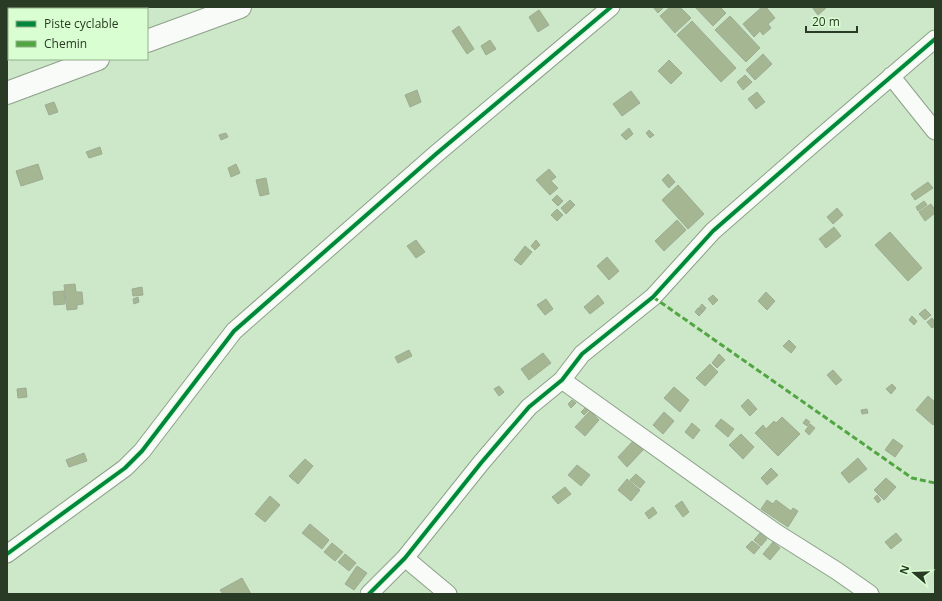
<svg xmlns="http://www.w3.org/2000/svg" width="942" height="601" viewBox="0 0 942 601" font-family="'Open Sans',sans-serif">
<rect width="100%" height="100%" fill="#cde7c9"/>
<!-- building -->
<path fill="#a5b693" stroke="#9dac92" d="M653 7H664L658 13Z
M670 7H680L691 18 675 33 660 16Z
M695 7H720L726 13 713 26Z
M762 7H766L775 18 768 24 771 28 763 35 760 31 754 37 743 24Z
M812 7H827L818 15Z
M539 10 549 25 538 32 529 17Z
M730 16 760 48 746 62 715 30Z
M692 21 736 68 721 82 677 35Z
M459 26 474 49 467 54 452 31Z
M490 40 496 49 486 55 481 46Z
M763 54 772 64 755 80 746 70Z
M669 60 682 73 671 84 658 71Z
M745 75 752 82 743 90 737 82Z
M417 90 421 102 410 107 405 95Z
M631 91 640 103 622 116 613 104Z
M757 92 765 102 756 109 748 99Z
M54 102 58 112 49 115 45 105Z
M629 128 633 134 626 140 621 135Z
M649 130 654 135 650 138 646 133Z
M226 133 228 137 221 140 219 135Z
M100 147 102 154 89 158 86 152Z
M38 164 43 179 21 186 16 171Z
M236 164 240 173 231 177 228 168Z
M549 169 556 177 551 181 558 188 550 195 536 180Z
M668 174 675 182 669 188 662 180Z
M266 178 269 194 260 196 256 180Z
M928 182 933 188 915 200 911 194Z
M678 185 704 214 688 229 662 200Z
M557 195 563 201 558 206 552 200Z
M570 200 575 205 566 214 561 208Z
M924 201 927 205 918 211 916 207Z
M931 204 935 210V213L925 221 919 212Z
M837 208 843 215 833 224 827 217Z
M557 209 563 215 557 221 551 215Z
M677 220 686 230 664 251 655 241Z
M834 227 841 236 826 248 819 239Z
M890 232 922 268 908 281 875 245Z
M416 240 425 252 416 258 407 246Z
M536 240 540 245 535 250 531 246Z
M525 246 532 252 521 265 514 260Z
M607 257 619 271 609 280 597 266Z
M75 284 76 292H82L83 304 77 305V309L67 310 64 285Z
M142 287 143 295 133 296 132 289Z
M64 291 65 304 54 305 53 292Z
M766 292 775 301 767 310 758 301Z
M598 295 604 303 590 314 584 307Z
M713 295 718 300 713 305 708 299Z
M138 297 139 302 134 304 133 299Z
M546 299 553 309 545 315 537 305Z
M702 304 706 308 703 312 699 308Z
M698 308 703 312 699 316 695 312Z
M925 309 931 315 925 320 919 314Z
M912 316 917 321 914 325 909 320Z
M932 318 935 322V326L932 328 927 322Z
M789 340 796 347 791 353 783 346Z
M409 350 412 356 398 363 395 357Z
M543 353 551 363 529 380 521 369Z
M719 354 725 360 717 368 712 363Z
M710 364 718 372 705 386 696 378Z
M833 370 842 380 836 385 827 375Z
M892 384 896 388 891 394 886 389Z
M499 386 504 392 499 396 494 389Z
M674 387 689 400 680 412 664 398Z
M26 388 27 397 18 398 17 389Z
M928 396 935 402V423L933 425 916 410Z
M748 399 757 409 750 416 741 406Z
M572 400 576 403 571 408 568 404Z
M587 406 590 409 584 415 581 412Z
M867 409 868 413 862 414 861 410Z
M590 411 599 420 585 436 575 427Z
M664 412 674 421 663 434 653 425Z
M782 417 800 434 778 456 755 433 763 425 766 429 774 421 776 423Z
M721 419 734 429 728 437 715 426Z
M806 419 810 422 807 426 803 423Z
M692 423 700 430 693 439 685 432Z
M810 424 815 428 809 435 805 431Z
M741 434 754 447 743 459 729 445Z
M893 439 903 446 895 457 885 450Z
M634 440 644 449 627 467 618 457Z
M84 453 87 461 69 467 66 460Z
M858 458 867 469 849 483 841 473Z
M305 459 313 466 298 484 289 476Z
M577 465 590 475 581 486 568 475Z
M771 468 778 475 767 485 761 478Z
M636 474 645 482 640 488 630 480Z
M886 478 896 487 884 500 874 490Z
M627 479 640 490 631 501 618 490Z
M565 487 571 494 558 504 552 497Z
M877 495 881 500 878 503 874 498Z
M270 496 280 505 265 522 255 514Z
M767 500 773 504 776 500 791 511 793 508 798 511 788 527 761 509Z
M682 501 689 512 683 517 675 506Z
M653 507 657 513 649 519 645 513Z
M310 524 329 540 322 549 302 533Z
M760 533 767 539 761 546 754 540Z
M896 533 902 540 891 549 885 542Z
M752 541 760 547 754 554 746 547Z
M773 542 780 548 770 560 763 554Z
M332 543 343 552 335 561 324 552Z
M345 554 356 563 349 571 338 562Z
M357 566 367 573 354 590 345 584Z
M242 578 251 594H223L220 590Z"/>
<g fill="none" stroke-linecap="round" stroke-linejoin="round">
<!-- minor casing -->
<g stroke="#8da189" stroke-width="19">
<path id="minor" d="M47 7 48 9
M891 76 935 131
M562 380 775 532 837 571 870 594
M7 554 125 468 142 451 234 331 436 154 611 7
M405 558 448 594
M369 594 405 558 481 463 529 407 562 380 582 354 653 297 713 231 815 142 935 39"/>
</g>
<!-- trunk casing -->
<g stroke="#8da189" stroke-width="24">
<path id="trunk" d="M147 41 240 7
M7 93 98 59"/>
</g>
<!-- minor -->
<use href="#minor" stroke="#f8fbf7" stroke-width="17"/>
<!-- trunk -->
<use href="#trunk" stroke="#f8fbf7" stroke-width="22"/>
<!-- quiet -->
<path stroke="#51a642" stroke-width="3" stroke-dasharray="6 3" stroke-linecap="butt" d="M653 297 912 478 935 483"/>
<!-- cycleway casing -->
<g stroke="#d9fed1" stroke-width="6">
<path id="cycleway" d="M7 554 125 468 142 451 234 331 436 154 611 7
M369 594 405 558 481 463 529 407 562 380 582 354 653 297 713 231 815 142 935 39"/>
</g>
<!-- cycleway -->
<use href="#cycleway" stroke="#00873e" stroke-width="4"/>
</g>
<!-- border -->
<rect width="942" height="601" fill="none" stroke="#293b25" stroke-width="16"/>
<!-- legend -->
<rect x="8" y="8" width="140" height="52" fill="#d9fed1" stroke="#93b08c"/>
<rect x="16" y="21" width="20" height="6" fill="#00873e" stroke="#93b08c"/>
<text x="44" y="28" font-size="12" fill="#293b25">Piste cyclable</text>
<rect x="16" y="41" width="20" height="6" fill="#51a642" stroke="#93b08c"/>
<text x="44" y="48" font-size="12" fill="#293b25">Chemin</text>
<!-- north arrow -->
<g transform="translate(914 573) rotate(289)" stroke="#d9fed1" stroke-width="3" paint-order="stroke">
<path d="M0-3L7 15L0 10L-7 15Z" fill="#293b25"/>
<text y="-6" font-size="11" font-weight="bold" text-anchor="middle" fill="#293b25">N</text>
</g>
<!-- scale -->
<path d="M806 26v6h51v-6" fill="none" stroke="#293b25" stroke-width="2"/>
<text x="812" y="26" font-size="12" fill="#293b25" stroke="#d9fed1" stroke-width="3" paint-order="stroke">20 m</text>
</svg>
